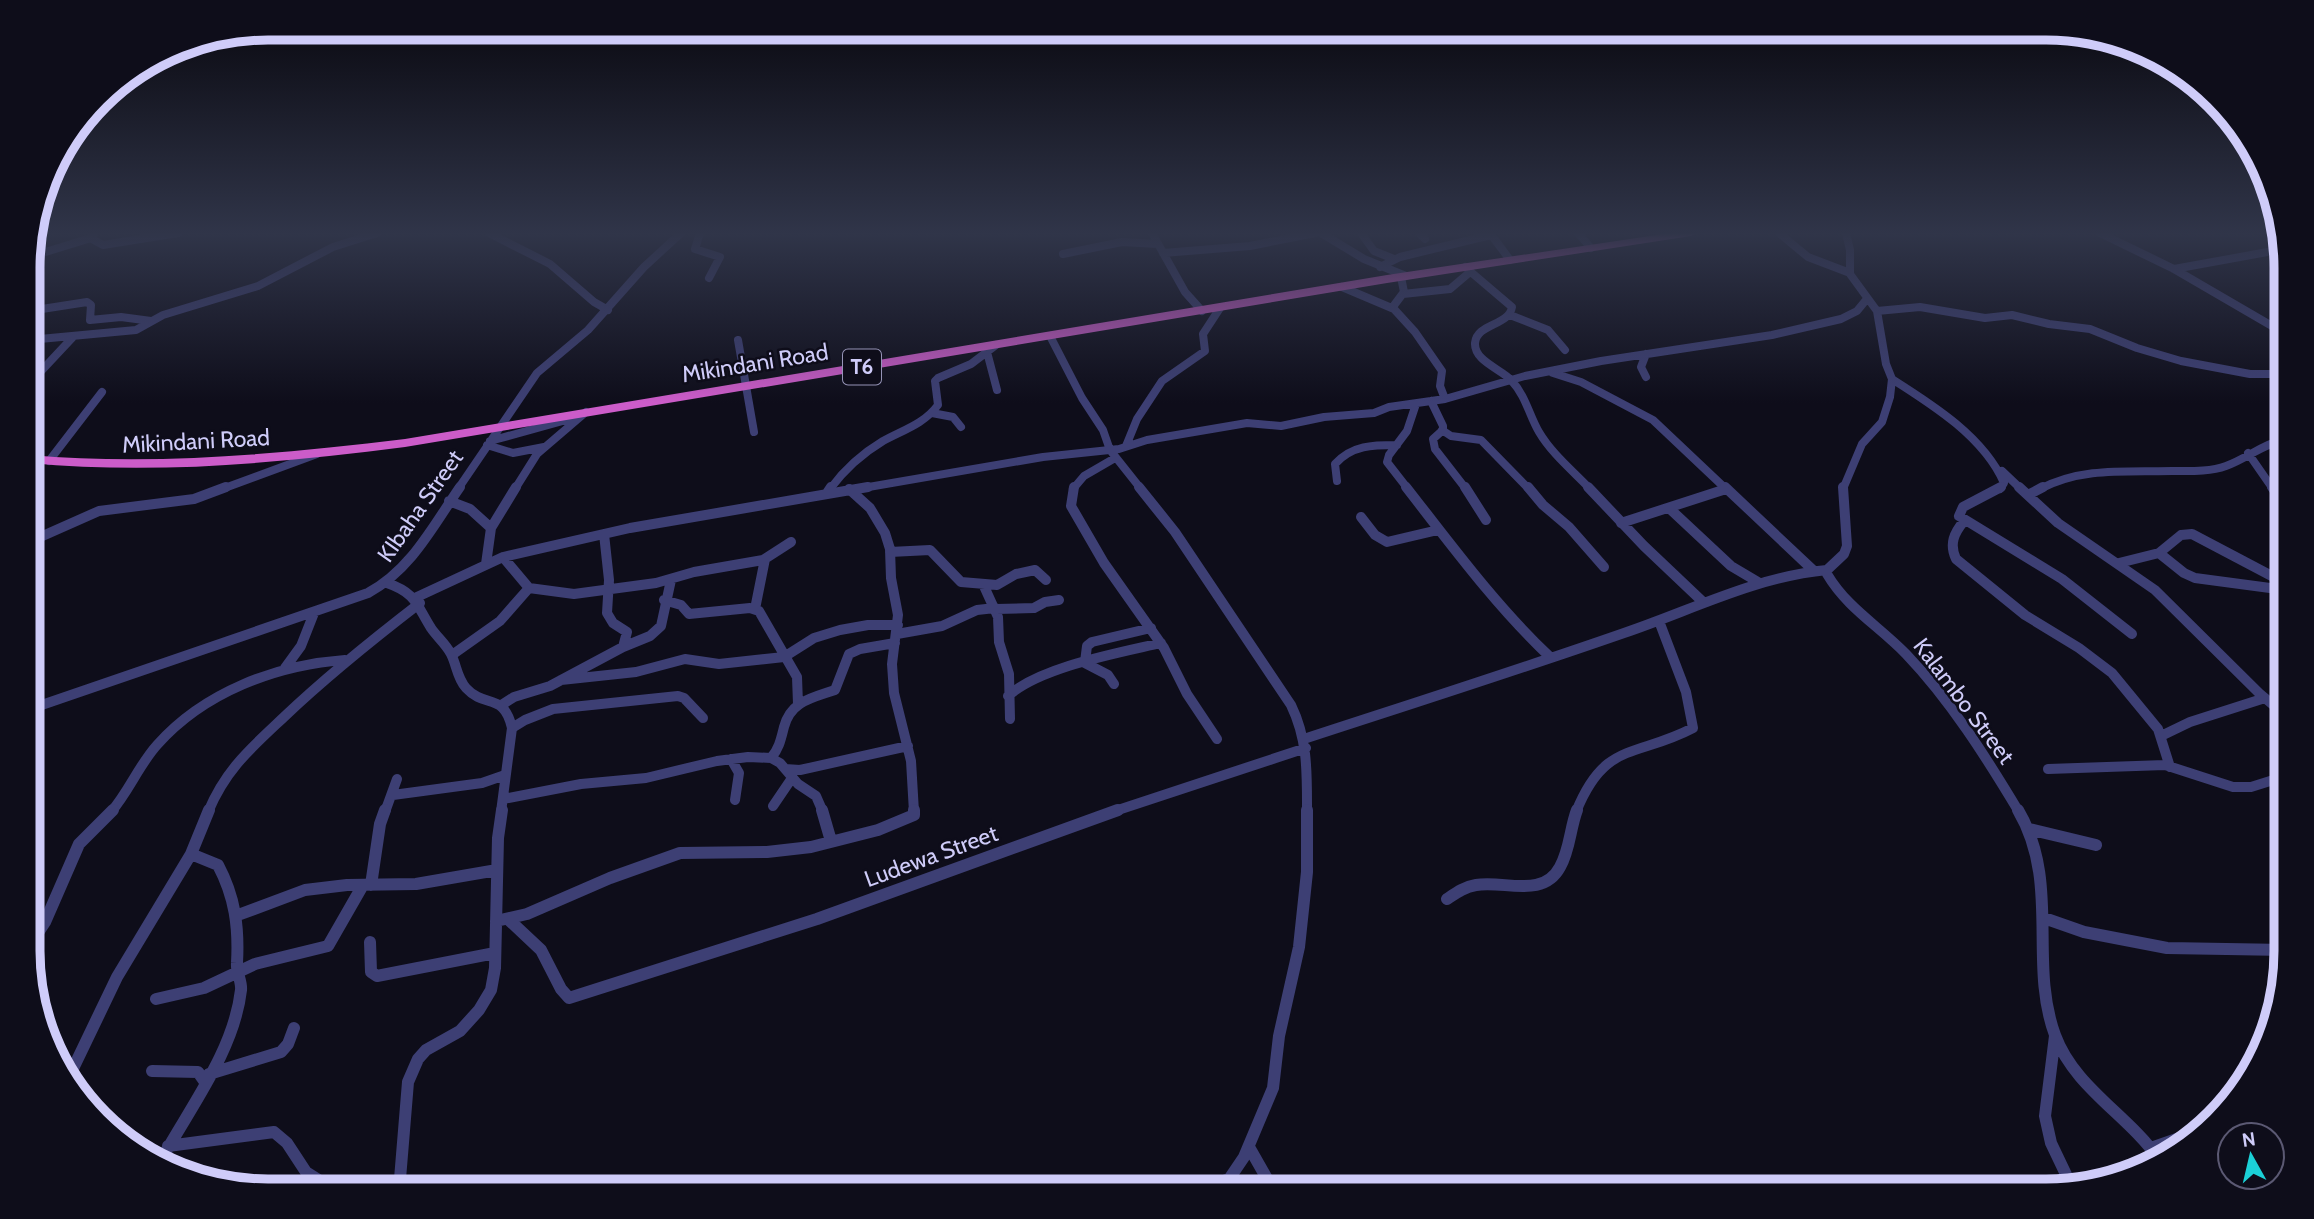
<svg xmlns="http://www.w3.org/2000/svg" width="2314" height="1219" viewBox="0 0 2314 1219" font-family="Cabin,sans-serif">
<rect width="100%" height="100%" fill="#0e0d1a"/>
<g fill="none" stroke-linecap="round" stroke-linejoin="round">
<!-- minor-far2 -->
<path stroke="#3d3f74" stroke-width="8" d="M94 233 92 239 103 245 178 233
M489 233 550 264 594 302 608 310
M700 233 695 249 720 257 709 278
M1152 233 1185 292 1202 311
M1321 233 1364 259 1406 276
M1361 233 1374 251 1394 259
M1419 233 1425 239
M1490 233 1510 260
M1578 233 1591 248
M1779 233 1808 257 1850 273
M2100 233 2174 269 2284 333
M1163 253 1250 246 1315 233
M1063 254 1122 242 1158 244
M29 257 91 238
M1380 267 1400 257 1491 235
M1465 267 1512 307C1509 326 1477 323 1475 343 1474 361 1501 369 1511 380 1526 396 1529 415 1539 432 1552 454 1573 471 1590 489
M2174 269 2284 249
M1342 287 1394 309 1415 332 1442 371 1440 386 1445 399
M1403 294 1450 289 1470 272
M1392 308 1404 292 1401 277
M29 311 87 302 91 305 90 320 121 317 151 321
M1877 311 1920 307 1985 318 2012 315 2049 324 2090 329 2137 348 2181 361 2250 374H2284
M1510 315 1548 330 1565 350
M1050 336 1082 398 1103 430 1110 450 1141 489
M29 340 136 330 163 315 258 286 333 247 377 233
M738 340 754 432
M987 352 997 390
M1646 354 1641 367 1646 377
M1553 373 1581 382 1653 420 1726 489
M1892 379C1933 405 1984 437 2004 483L2000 489
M29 384 73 337
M1431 401 1443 426V430L1433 439 1435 449 1466 489
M932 413 953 417 961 427
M1442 430 1451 436 1481 440 1529 489
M490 441 570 419
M487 445 513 453 544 447
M1126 446 1137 419 1162 381 1205 351 1203 334 1220 308
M2248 453 2273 489
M49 461 102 392
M2002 471 2021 489
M1337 481 1335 464C1352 445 1373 445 1397 445
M222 489 317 454
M458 489 537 373 588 330 644 267 681 233
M515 489 537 454 586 412
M830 489C844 470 863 453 883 441 903 430 924 424 938 405L935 381 938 378 971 364 996 345
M857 489 1043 457 1119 449 1147 440 1247 423 1281 426 1324 417 1374 413 1389 407 1445 399 1525 376 1601 361 1772 335 1841 319 1857 311 1866 300
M1073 489 1084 476 1115 458
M1408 489 1387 462 1389 455 1407 431 1416 404
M1843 489 1862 444 1882 422 1890 397 1892 379 1886 364 1877 311 1850 274V250L1846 233
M2040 489C2082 467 2126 472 2172 471 2189 471 2210 472 2226 466 2248 458 2261 445 2285 439"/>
<!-- minor-far1 -->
<path stroke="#3d3f74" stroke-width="10" d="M1074 487 1071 506 1104 563 1164 648 1187 694 1217 739
M1139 487 1175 532 1291 705C1308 740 1307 773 1307 812
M1406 487C1452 546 1496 606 1550 657
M1465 487 1486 520
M1528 487 1543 505 1569 527 1604 567
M1588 487 1644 546 1703 602
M1725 487 1814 571
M1843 487 1847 546 1844 554 1827 570V574C1847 608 1879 626 1906 654 1950 700 1986 757 2019 812
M2001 487 1963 507 1959 516 2062 579 2132 634
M2019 487 2058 523 2155 590 2259 693 2285 715
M2272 487 2285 506
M849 489 870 508 885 533 890 549 891 578 898 615 892 664 894 693 911 761 914 812
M827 493 831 487
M2028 495 2043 487
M449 501 470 509 491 528
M1669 508 1731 566 1758 582
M1361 517 1375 535 1387 542 1438 530
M1964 521C1954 533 1949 544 1956 559L2025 615 2079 648 2112 673 2158 729 2170 767
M1621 523 1726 489
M29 542 99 511 194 499 226 487
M890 552 930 550 961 582 997 585 1016 574 1035 570 1046 580
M2159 553 2184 573 2195 578 2285 590
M503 557 529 588 574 594 656 583 694 572 763 560 791 542
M2119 563 2159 553 2181 535 2192 534 2285 583
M486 564 491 528 516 487
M387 583C416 593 416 604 431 628 437 637 446 644 451 654 457 666 457 678 466 688 485 709 504 692 512 728L501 812
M983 584 998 617 999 642 1009 674 1010 719
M417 597 503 557 630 528 868 487
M664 600 681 605 689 614 750 608 759 611 797 677 798 704
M755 609 765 559
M996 609 1034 608 1045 602 1059 600
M897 634 942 626 977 610 995 608
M623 647 650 636 661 626 671 580
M452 655 500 621 529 588
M1083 662 1108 675 1114 684
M1085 662 1087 646 1092 642 1151 628
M285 668 301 646 314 613
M561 680 636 672 685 659 719 664 784 657 814 638 840 630 868 625H898
M1008 696C1040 667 1118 653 1161 643
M503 704 514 697 550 686 623 647 627 632 613 623 607 613 609 580 604 534
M30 709 368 593C411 570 433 526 460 487
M512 728 525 720 553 709 678 696 684 698 703 718
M2161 736 2190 722 2265 698
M1304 739C1411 704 1518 670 1624 633 1692 610 1755 577 1827 570
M771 758C779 749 781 739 784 727 791 701 812 698 835 690L849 654 860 649 895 643
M731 759 739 773 735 800
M785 769 800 770 908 746
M2048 769 2165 765 2233 787H2251L2286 776
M393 795 482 783 505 775
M503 799 581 784 646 778 717 761 748 757 771 758 780 763 798 784 816 796 823 812
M773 806 792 778
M111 812C129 791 139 765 157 745 204 692 276 665 345 660
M208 812C226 769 251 748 284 717 328 675 372 640 420 603
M385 812 397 779
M1112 812 1306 748
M1576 812C1605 740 1636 758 1693 728L1686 692 1659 621"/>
<!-- minor -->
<path stroke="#3d3f74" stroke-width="12" d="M822 810 831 841
M2018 810C2061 883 2028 962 2055 1035 2074 1087 2128 1115 2158 1158
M2029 829 2096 845
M2276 879 2286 875
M371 885 380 824 385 810
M1447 899C1456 893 1464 887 1476 885 1504 880 1543 899 1560 867 1570 850 1570 828 1577 810
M238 915 305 890 347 885 416 884 497 870
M2044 918 2084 932 2167 948 2286 950
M509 920 541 950 561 989 569 998 817 919 1118 810
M496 921 527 914 610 878 680 853 767 852 811 847 878 830 914 815V810
M370 942 371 972 377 976 495 953
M30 945 45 922 79 844 113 810
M156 999 204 988 255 964 328 946 363 885
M2055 1036 2045 1116 2051 1143 2072 1187
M152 1071 198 1072 205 1082
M209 1074 281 1052 288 1044 294 1028
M69 1077 117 977 191 854 209 810
M168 1146 274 1132 287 1143 306 1172 336 1191
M1249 1147 1274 1191
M2151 1148 2194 1133
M159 1164C188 1110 234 1052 241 990 242 981 236 973 237 963 239 927 235 897 218 865L191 854
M381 1191 398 1183
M399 1191 408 1082 418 1059 426 1050 460 1031 479 1010 491 990 495 968 498 838 502 810
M1208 1191 1226 1180
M1221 1191 1244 1157 1273 1088 1279 1036 1299 947 1307 872V810"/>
<!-- trunk -->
<path fill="#cc5cc9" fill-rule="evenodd" d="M1670 233H1697L1691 236 1387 283 405 447C279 463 156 475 29 463V455C156 466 279 454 405 439L1387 275Z"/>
</g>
<!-- sky -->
<linearGradient id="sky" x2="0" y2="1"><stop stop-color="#08070e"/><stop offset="0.58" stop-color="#303549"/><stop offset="1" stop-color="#303549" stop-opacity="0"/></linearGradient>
<rect width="2314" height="403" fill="url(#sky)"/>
<g text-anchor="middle" stroke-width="5" stroke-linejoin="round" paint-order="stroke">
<!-- shield labels -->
<rect fill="#0e0d1a" stroke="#9593b6" stroke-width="2" x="843" y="349.5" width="38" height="35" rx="5"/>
<g font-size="21" font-weight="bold" fill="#cfccf9">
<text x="862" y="374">T6</text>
</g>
<!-- street labels -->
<g font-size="23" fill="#cfccf9" stroke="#0e0d1a">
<text transform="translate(755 363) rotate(-9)" y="8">Mikindani Road</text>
<text transform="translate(196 441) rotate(-3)" y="8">Mikindani Road</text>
<text transform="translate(420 506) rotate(-55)" y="8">KIbaha Street</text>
<text transform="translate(1964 701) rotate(53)" y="8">Kalambo Street</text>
<text transform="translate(931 856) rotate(-20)" y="8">Ludewa Street</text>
</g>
</g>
<!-- crop -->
<path d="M0 0H2314V1219H0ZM268 40H2046A228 228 0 0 1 2274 268V951A228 228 0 0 1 2046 1179H268A228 228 0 0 1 40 951V268A228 228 0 0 1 268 40Z" fill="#0e0d1a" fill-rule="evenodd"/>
<path fill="none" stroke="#cfccf9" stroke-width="9" d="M268 40H2046A228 228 0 0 1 2274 268V951A228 228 0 0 1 2046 1179H268A228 228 0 0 1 40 951V268A228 228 0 0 1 268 40Z"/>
<!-- north arrow -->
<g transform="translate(2251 1156) rotate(352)"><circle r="33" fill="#0e0d1a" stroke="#5b5973" stroke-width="2"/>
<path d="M0-5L12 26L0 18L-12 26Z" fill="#1bd0d7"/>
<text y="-10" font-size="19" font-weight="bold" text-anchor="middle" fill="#cfccf9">N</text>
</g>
</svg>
